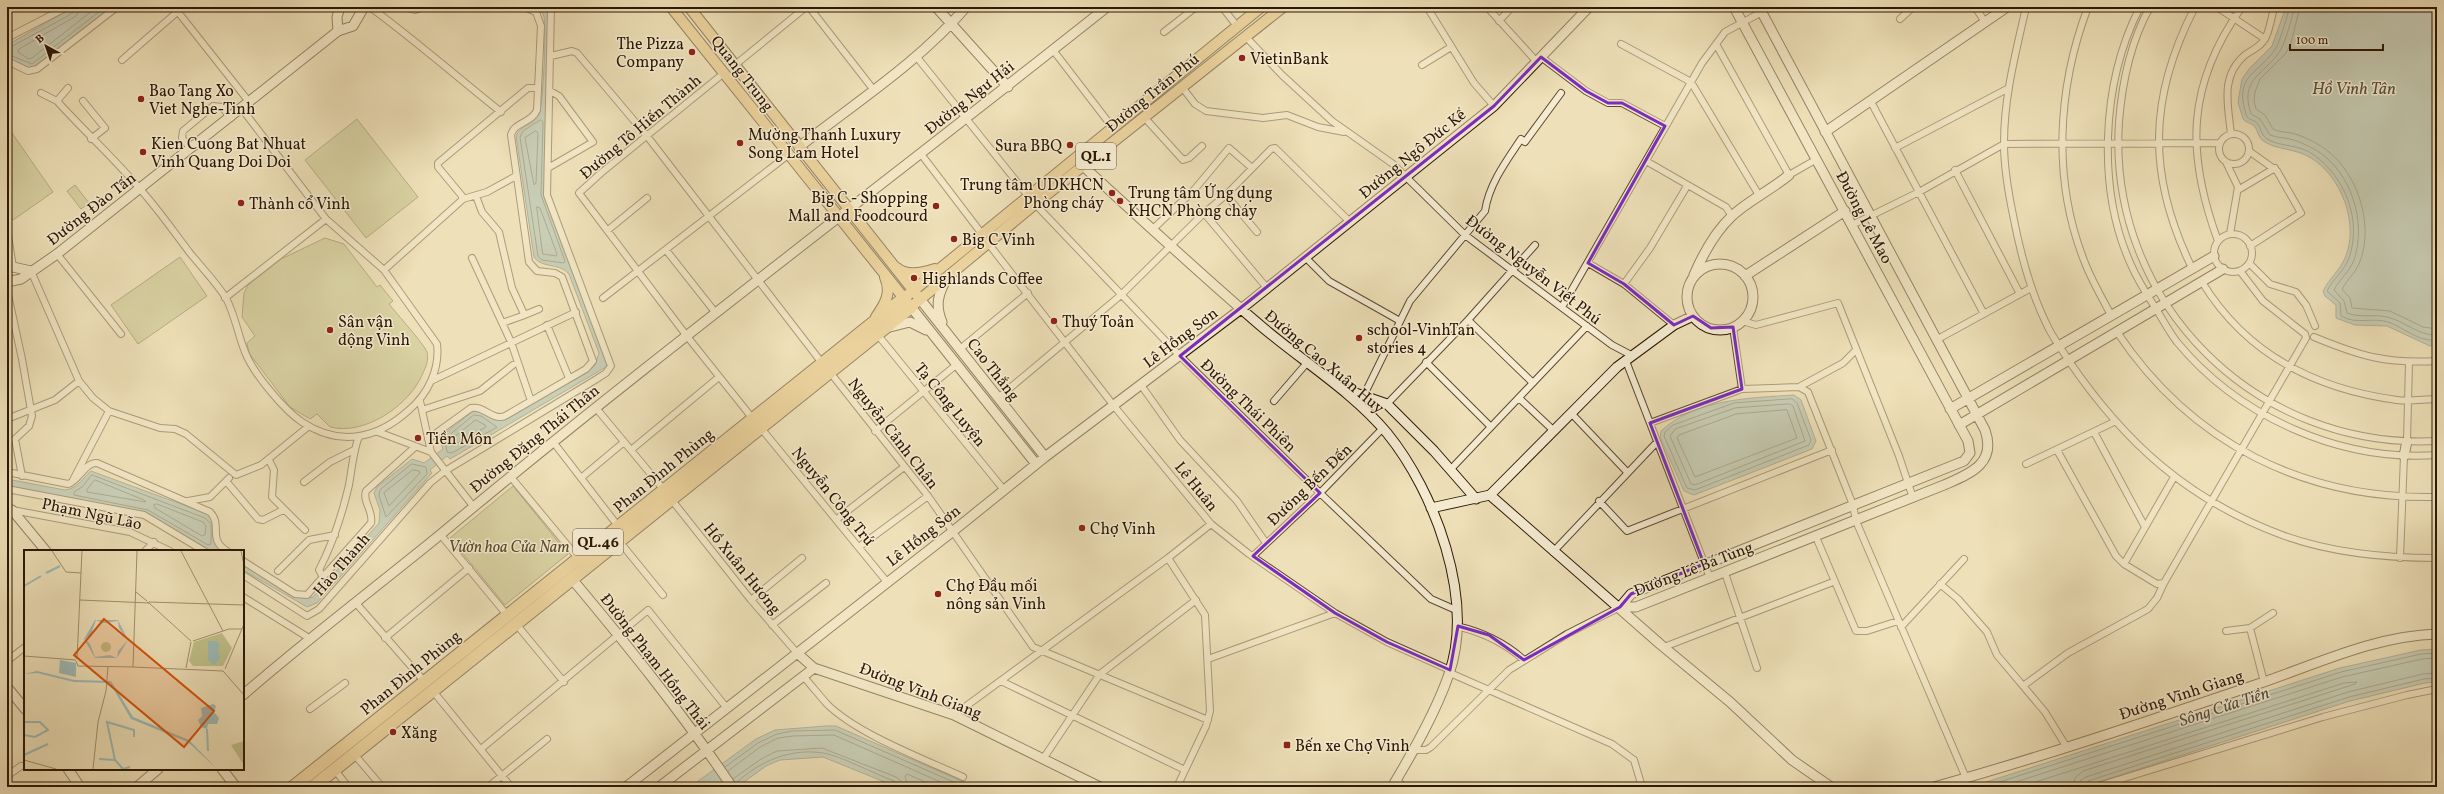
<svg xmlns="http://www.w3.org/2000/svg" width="2444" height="794" viewBox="0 0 2444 794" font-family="Vollkorn,serif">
<rect width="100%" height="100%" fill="#eee0b8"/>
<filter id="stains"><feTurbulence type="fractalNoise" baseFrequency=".005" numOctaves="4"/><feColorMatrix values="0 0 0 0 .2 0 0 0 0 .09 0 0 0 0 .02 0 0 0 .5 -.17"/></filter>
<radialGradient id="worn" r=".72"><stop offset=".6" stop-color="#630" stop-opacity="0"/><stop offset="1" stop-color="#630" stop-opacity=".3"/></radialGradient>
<!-- green -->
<path fill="#bfc18a" stroke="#766c46" d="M357 119 418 197 366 238 305 160Z
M7 126 53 192 13 220 7 211Z
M75 185 89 203 81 209 67 191Z
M325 238 344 244 377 287 380 285 393 301 389 304C396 313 424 344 427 352 429 359 426 367 423 373 410 405 365 436 330 427L317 414 310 419 290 407 249 353 247 343 255 336 242 317 244 293 248 285 281 259Z
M180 257 207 296 138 344 111 305Z
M513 486 568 554 505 605 450 538Z"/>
<!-- water -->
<path fill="#9cbbb7" stroke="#6f796f" d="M74 7H111L38 66 29 68 7 58V45Z
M537 7H548L545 195 607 363 606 367 450 459 447 456 430 470 432 473 317 603 307 607 243 570V564L307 598 313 597 379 523 380 510 374 493 377 487 412 459 424 463 443 449 439 438 472 412C484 408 491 422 506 419L586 373 595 365 599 353 569 274C559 262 542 269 534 257L516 136C520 125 532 126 538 116 544 105 546 31 544 17 543 13 540 10 537 7Z
M2286 7H2428L2437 13V344L2430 346 2387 326 2355 325 2336 318V305L2325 296 2323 291C2329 279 2340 270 2345 258 2360 224 2341 176 2311 158 2295 148 2277 150 2265 142 2257 138 2259 130 2253 125 2250 123 2247 123 2243 119L2238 102 2242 79 2249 69 2272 46Z
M1794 395 1801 400 1816 441 1812 449 1694 495 1684 491 1660 437 1661 431C1695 399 1750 398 1794 395Z
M91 471 208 514 213 519 215 541 221 551H211L146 513 7 487V479L65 490C78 488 82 479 91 471Z
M2437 649V682L2425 683 2350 701 2083 787H1971L2340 668 2421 650Z
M826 726H836L975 787H897L823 757 780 760 766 766 737 787H690L756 739 775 730Z"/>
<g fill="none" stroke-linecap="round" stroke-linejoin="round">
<!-- shore -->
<path stroke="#64695c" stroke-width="1" d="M81 7 76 16 19 49 18 52 29 59 32 58 97 7
M2289 7C2289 13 2279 43 2276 48 2259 75 2232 74 2247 117 2250 120 2254 120 2257 123 2262 129 2260 135 2269 140 2282 147 2299 144 2314 155 2346 178 2362 221 2349 258 2345 270 2333 279 2327 291L2340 303 2341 316C2356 325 2373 317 2388 322 2405 328 2418 342 2437 340
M2294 7C2294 13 2284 46 2280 51 2264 75 2239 78 2251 114L2260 119 2270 135C2277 138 2283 137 2290 139 2299 141 2308 146 2316 150 2351 171 2367 222 2354 260 2350 271 2339 280 2334 290L2344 301 2347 313C2360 318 2374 314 2387 317 2405 321 2418 336 2437 335
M2300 7 2291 43 2286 53 2260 79 2255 92 2254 101 2256 109 2265 115 2273 129C2279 132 2285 132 2291 133 2300 135 2311 140 2319 145 2356 166 2376 224 2359 264 2355 273 2347 280 2342 289L2350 298 2352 308 2390 311 2423 327 2437 329
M7 49 66 17 75 11 76 7
M7 54 32 64 105 7
M541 120 543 122 541 195 565 261 564 263 542 260 538 256 520 137 523 131Z
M536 131 538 133 536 183 534 185 525 138Z
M537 207 540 208 557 254 556 256 543 254Z
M1792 399 1797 403 1811 440 1809 445 1695 490 1687 488 1664 436 1665 432 1673 425 1734 403Z
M1790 404 1793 406 1805 441 1695 485 1691 484 1670 436 1675 429 1735 408Z
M1787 410 1797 438 1695 477 1677 438 1679 435 1736 414Z
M474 415 481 416 497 427 452 453 447 452 445 439Z
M476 420 485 425 486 427 452 446 451 440Z
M412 464 426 467 427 474 386 517 379 496 380 490Z
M413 470 419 471 420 473 389 506 384 493Z
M92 475 205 518 211 524V544L208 545 148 510 74 495V492L82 487Z
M95 480 144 500 146 502 87 492V490Z
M157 504 203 522 206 526 205 535 202 536 155 508 154 505Z
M725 767 758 743 777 734 792 731 835 730 965 787
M728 771 760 747 778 738 793 736 834 735 952 787
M733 779 761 759 777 751 822 748 896 777 901 781 902 787
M736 783C760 761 790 748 823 753 839 755 877 775 894 781L897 787
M908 787 905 776 907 774 937 787
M1984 787 2341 672 2421 654 2437 653
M2000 787 2342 677 2422 659 2437 658
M2020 787 2344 683 2357 682 2355 684 2083 771 2075 778 2073 787
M2079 787 2080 781 2086 777 2348 692 2423 674 2437 673
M2084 787 2088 781 2349 697 2424 679 2437 678"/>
<!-- street casing -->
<g stroke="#5c4930" stroke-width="8">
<path id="street" d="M370 7C415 40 457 77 501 112
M404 7 415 10 424 7
M809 7 873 89
M1222 7 1237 26
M1403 7H1407
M1427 7 1474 83 1494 106
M1487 7 1537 62
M1975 7 1985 22
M2026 7C2016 52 2004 96 2004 143 2004 167 2008 191 2013 215 2020 252 2029 288 2046 323 2052 337 2061 348 2069 361 2125 443 2188 500 2282 535 2331 553 2384 558 2437 558
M2088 7C2057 89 2052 181 2085 263 2092 281 2102 298 2111 315
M2140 7C2101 83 2096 192 2133 269 2140 284 2149 298 2158 312 2164 322 2170 333 2177 342 2239 417 2340 462 2437 455
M2150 7C2131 41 2122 83 2119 122 2107 303 2257 451 2437 441
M2217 7 2265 39
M178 12 250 103
M1900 19 1913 7
M1499 21 1512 7
M1164 32 1196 7
M1246 37 1282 75 1332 121 1393 164 1465 235 1612 345 1633 356
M7 38 67 7
M1621 44 1691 82 1760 197
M1716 44 1789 175 1817 159
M1053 50 1113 128
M551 56 572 51 577 53 647 136 822 363
M916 56 1029 197
M1541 57 1586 91 1608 103H1622L1665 126
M122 60 183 7
M7 61 28 71 37 69 117 7
M735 65 806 7
M1422 65 1451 47
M724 73 601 173 579 193 686 335 753 419
M1182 87 1195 104 1206 111 1263 118 1287 115 1318 127 1344 132
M41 93 57 101C84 131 114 158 140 189 158 209 174 232 190 253 202 268 216 282 226 298 235 315 238 335 245 352 253 373 284 410 302 422 340 447 377 439 409 410 428 394 440 369 437 344L384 270 326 219 242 109
M1870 100 1984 314
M57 101 68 88
M83 101 105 128 91 139
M1144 117 1183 160 1189 158 1202 146
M2219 149a15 15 0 1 1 30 0a15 15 0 1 1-30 0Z
M2231 134C2228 105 2220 76 2245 55 2252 50 2262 46 2266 37 2270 28 2272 16 2274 7
M1895 148 2007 89
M191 149 182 138 183 131 213 106 222 107 231 118
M2249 151 2277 171 2301 213 2250 246
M921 154 982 234
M1646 161 1726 207 1732 216
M2226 162 2238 187 2230 234
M548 168 593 142 559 96 550 91
M1955 170 2020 294
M2238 190 2275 168
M1226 195 1257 232
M476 196 482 212 499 232 512 288 524 314 522 316 502 323
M463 199 487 192 516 176
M1035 204 1180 356 1320 493 1431 599 1456 610
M1852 225 1919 192 2004 144 2220 143
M7 229 13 267
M1153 229 1194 190 1229 148 1252 168
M608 230 647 198
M2214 253a19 19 0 1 1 38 0a19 19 0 1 1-38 0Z
M2218 241C2186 154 2186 85 2242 7
M988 243 1114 406 1211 524 1249 554 1335 613 1387 642 1450 670
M666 250 715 312
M57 254 121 334
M1305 257 1329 281 1400 321
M472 258 511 342 531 401
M1588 263 1624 284 1674 325
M2249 263 2270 284 2296 292 2306 305 2315 326
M2192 268C2147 176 2148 98 2195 7
M384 270 462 200V196L438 167V163L528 88H538
M31 271 79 381 93 398 109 411 160 428 175 429 186 434 236 475 261 465 309 426
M2202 282C2246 354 2314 389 2397 400 2410 402 2424 399 2437 399
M1624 284 1650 248 1687 186
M1267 288 1204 213 1226 195 1271 149 1275 148 1350 222
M7 290 22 359 32 416 29 426 15 439 22 476
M225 298 326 219
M603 298 788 155
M1562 307 1702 63 1725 32 1762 12
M522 316 539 309
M1468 320 1533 383
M1742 321 1756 325 1838 303 1899 456 1913 498
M547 325 569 378
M1733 327 1742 389
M2117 332C2191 443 2304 500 2437 497
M877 334 1004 490
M2314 337C2360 356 2386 364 2437 361
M1936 340 2031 288
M960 349 1028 293
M1626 361 1710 578
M1426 362 1491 427
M829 371 928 496 1033 647 1208 720
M431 381 576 312
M1141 385 1180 440 1237 501 1266 543
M1799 387 1808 392 1853 505 1856 521 1966 778
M1364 395 1410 301 1485 211C1489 184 1507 160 1521 139L1525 142 1561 93
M998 398 1121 295 1204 213
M1519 398 1553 430
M420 401 431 452 473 506
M1274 401 1306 364
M1387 404 1468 320 1535 245
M596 408 664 490
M422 410 480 391 513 365
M1571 413 1627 472
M7 419 55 400 79 381
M1650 423 1742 389 1799 387 1843 363 1856 350
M760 427 887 582
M875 431 956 365
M378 432 431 452
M2094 432 2145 527
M428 439 471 408C484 405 492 421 505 416L586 369 593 361 562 277 555 273 537 271 529 262 511 135C514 122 532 123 537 110L541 26 536 12 524 7
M2407 441 2409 363
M554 443 618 526
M631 450 719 377
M2057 450 2116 556 2124 564 2157 584 2164 583 2306 338 2305 334 2263 301 2240 271
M269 460 274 470 272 497 305 530
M2026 464 2114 422
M1451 469 1587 326
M7 472 68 484C79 481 85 462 97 463L210 512C223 525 207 539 227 551
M510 476 578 558
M581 478 624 442
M73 480 109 411
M226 481 258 519 263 520 283 510
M304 482 330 462 354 450
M7 489 144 515 204 551
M671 499 751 600 797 653
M188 501 210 497 229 478
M1599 501 1627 531 1832 450
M7 509 130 532 170 551
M837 519 904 467
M440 534 507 615
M1816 537 1856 631H1867L1898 621
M619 541 663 595
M859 547 928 496
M145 551 154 542
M1553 552 1657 442
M1253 556 1320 493 1382 429
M1168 558 1205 615 1210 711 1206 726 1177 787
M2400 558 2404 456
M243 561 295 594 307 595 371 523C374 512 362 501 366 491L415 447
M2124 564 2174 477
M278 571 309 540 335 535
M1725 573 1757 668
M243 575 307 616 319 609 430 483 445 471 595 380 606 373 611 366 547 195 551 7
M323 577 319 570C333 543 342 515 349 485 352 468 353 452 359 436
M1940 584 1958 599 1987 632 1997 655 2045 712 2066 746
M243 597 309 638
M751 600 802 558
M355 602 424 681
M516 624 564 682
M772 625 826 583
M1456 626C1483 632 1504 642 1524 660
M1901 627 1964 559
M2250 628 2264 682
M2226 631 2250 628 2273 613
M385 638 469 568
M1664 647 1833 582
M1208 659 1335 613
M7 661 25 647
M1450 673 1612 744 1634 760 1642 787
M803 676C811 685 819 695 827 704 857 734 924 759 963 777
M1001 681 1185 770
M2023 686 2068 653 2148 609 2157 598 2164 583
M433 691 511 787
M310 709 345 683
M954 715 1168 558 1211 524
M481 749 648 610 726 707
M1414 750H1426L1431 747 1509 670 1567 634 1620 607
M354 754 382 787
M1043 759 1100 674 1196 600
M335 770 348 787
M7 776 21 766
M1962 779 1965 787
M1397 780 1404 787
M488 787 547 739
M2095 787 2323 717 2407 695 2437 689"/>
</g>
<!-- secondary casing -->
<g stroke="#2c1702" stroke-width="11">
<path id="secondary" d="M936 7 1008 87
M338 31 337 17 340 7
M1825 132 2007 7
M799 147C855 103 919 62 966 7
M1083 166C1140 218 1196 270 1254 320 1297 358 1350 389 1387 433 1435 492 1475 599 1449 674 1436 712 1413 752 1392 787
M1687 297a33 33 0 1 1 66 0a33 33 0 1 1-66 0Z
M7 268 13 267 31 271
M1694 275C1703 254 1715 232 1732 216 1748 201 1771 190 1789 175
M1745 276 1845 211
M7 282 21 279 57 254 338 31 353 26 364 7
M920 299 1045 457
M911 307 1036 464
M942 322C935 305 938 294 947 278
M890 327 910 322 926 330
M1341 388 1387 404 1434 451 1476 499
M1950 409 2214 256
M1959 425 2223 269
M2404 456 2407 441
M1490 495 1660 644 1730 702 1792 760 1831 787
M1431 508 1490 495 1617 367 1674 325 1693 316
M12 510 46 551
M572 579C628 646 683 714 732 787
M1620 607H1636L1944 485C1969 474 1997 464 1985 430L1759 7
M1620 607 1631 594 1964 461 1970 453 1968 441 1734 7
M797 653 814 668 954 715 1100 787
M7 687 25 709
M243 695C307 639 375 588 441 534 659 352 886 183 1107 7
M68 769 80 787
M222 769 236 787
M137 787 158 769
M626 787 952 532 1045 457 1241 309 1494 106 1589 7
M659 787 814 668
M1934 787C2042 757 2149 721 2255 685 2315 665 2373 636 2437 634"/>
</g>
<!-- primary casing -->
<g stroke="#2c1702" stroke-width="12">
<path id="primary" d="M671 7 911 307 1035 204 1283 7
M689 7 917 295
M897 268C907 277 923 273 935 269
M904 298 1261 7
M876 317C885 304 892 293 885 277"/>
</g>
<!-- highway casing -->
<g stroke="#2c1702" stroke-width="14">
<path id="highway" d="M293 787 904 298
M313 787 911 307"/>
</g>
<!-- street -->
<use href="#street" stroke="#f4ebd1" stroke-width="6"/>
<!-- secondary -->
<use href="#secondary" stroke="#f4ebd1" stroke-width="9"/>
<!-- primary -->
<use href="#primary" stroke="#e7c07c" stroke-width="10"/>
<!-- highway -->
<use href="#highway" stroke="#e7c07c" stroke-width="12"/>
</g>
<!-- marked area -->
<path d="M0 0H2444V794H0ZM1541 57 1586 91 1608 103H1622L1665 126 1588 263 1624 284 1674 325 1693 316 1711 328 1733 327 1742 389 1650 423 1704 564 1631 594 1620 607 1524 660 1489 635 1458 626 1450 670 1387 642 1335 613 1253 556 1320 493 1180 356 1494 106Z" fill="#eee0b8" fill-opacity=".55" fill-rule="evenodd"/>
<path fill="none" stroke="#7b2cbf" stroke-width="3" stroke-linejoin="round" d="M1541 57 1586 91 1608 103H1622L1665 126 1588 263 1624 284 1674 325 1693 316 1711 328 1733 327 1742 389 1650 423 1704 564 1631 594 1620 607 1524 660 1489 635 1458 626 1450 670 1387 642 1335 613 1253 556 1320 493 1180 356 1494 106Z"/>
<!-- markers -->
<g fill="#8f2418" stroke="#f4ebd1" stroke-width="1.5">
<circle cx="692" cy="52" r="4"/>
<circle cx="1242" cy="58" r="4"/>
<circle cx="141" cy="99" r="4"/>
<circle cx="740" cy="143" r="4"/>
<circle cx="1070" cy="145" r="4"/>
<circle cx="143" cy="152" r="4"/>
<circle cx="1112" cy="193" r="4"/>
<circle cx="1120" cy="201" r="4"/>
<circle cx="241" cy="203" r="4"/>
<circle cx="936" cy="206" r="4"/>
<circle cx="954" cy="239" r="4"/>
<circle cx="914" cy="278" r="4"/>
<circle cx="1054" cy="321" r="4"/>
<circle cx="330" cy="330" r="4"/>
<circle cx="1359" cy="338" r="4"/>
<circle cx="418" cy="438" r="4"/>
<circle cx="1082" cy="528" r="4"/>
<circle cx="938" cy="594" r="4"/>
<circle cx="393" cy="732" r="4"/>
<rect x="1283" y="741" width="8" height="8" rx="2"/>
</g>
<g text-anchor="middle" stroke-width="3" stroke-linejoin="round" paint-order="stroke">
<!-- shield labels -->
<g fill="#f4ebd1" stroke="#685740" stroke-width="1">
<rect x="1076" y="143" width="40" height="26" rx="3"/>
<rect x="573" y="529" width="50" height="26" rx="3"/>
</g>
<g font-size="15" font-weight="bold" fill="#2c1702">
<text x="1096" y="161">QL.1</text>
<text x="598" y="547">QL.46</text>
</g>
<!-- poi labels -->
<g font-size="16" fill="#2c1702" stroke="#f4ebd1" text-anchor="start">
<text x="684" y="49" text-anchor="end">The Pizza<tspan x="684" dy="18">Company</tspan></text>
<text x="1250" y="64">VietinBank</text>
<text x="149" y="96">Bao Tang Xo<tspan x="149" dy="18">Viet Nghe-Tinh</tspan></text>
<text x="748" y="140">Mường Thanh Luxury<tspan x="748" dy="18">Song Lam Hotel</tspan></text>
<text x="151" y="149">Kien Cuong Bat Nhuat<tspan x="151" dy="18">Vinh Quang Doi Doi</tspan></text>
<text x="1062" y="151" text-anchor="end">Sura BBQ</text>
<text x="1104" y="190" text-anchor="end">Trung tâm UDKHCN<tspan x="1104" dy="18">Phòng cháy</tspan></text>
<text x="1128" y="198">Trung tâm Ứng dụng<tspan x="1128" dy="18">KHCN Phòng cháy</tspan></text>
<text x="928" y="203" text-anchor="end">Big C - Shopping<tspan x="928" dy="18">Mall and Foodcourd</tspan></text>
<text x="249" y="209">Thành cổ Vinh</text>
<text x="962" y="245">Big C Vinh</text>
<text x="922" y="284">Highlands Coffee</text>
<text x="338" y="327">Sân vận<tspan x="338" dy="18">động Vinh</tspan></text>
<text x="1062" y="327">Thuý Toản</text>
<text x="1367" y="335">school-VinhTan<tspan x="1367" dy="18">stories 4</tspan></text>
<text x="426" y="444">Tiền Môn</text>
<text x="1090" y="534">Chợ Vinh</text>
<text x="946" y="591">Chợ Đầu mối<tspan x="946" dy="18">nông sản Vinh</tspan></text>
<text x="401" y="738">Xăng</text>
<text x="1295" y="751">Bến xe Chợ Vinh</text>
</g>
<!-- street labels -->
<g font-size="16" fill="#2c1702" stroke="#f4ebd1">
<text transform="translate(743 73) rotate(52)" y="6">Quang Trung</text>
<text transform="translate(1152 92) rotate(-39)" y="6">Đường Trần Phú</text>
<text transform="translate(969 97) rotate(-38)" y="6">Đường Ngư Hải</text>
<text transform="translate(640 126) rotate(-40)" y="6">Đường Tô Hiến Thành</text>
<text transform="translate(1412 153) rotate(-39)" y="6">Đường Ngô Đức Kế</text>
<text transform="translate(91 208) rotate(-38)" y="6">Đường Đào Tấn</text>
<text transform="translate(1865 217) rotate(62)" y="6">Đường Lê Mao</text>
<text transform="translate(1534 269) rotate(38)" y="6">Đường Nguyễn Viết Phú</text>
<text transform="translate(1180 337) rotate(-37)" y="6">Lê Hồng Sơn</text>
<text transform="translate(1325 361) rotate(40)" y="6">Đường Cao Xuân Huy</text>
<text transform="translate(994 369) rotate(52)" y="6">Cao Thắng</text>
<text transform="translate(951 404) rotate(51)" y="6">Tạ Công Luyện</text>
<text transform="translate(1249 405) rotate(44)" y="6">Đường Thái Phiên</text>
<text transform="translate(894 433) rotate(52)" y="6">Nguyễn Cảnh Chân</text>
<text transform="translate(534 438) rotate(-39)" y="6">Đường Đặng Thái Thân</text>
<text transform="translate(663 470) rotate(-39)" y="6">Phan Đình Phùng</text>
<text transform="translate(1309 484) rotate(-44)" y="6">Đường Bến Đến</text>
<text transform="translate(1197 486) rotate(51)" y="6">Lê Huân</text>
<text transform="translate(834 496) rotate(51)" y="6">Nguyễn Công Trứ</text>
<text transform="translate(92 513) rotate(12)" y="6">Phạm Ngũ Lão</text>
<text transform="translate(923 535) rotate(-38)" y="6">Lê Hồng Sơn</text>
<text transform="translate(341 564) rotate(-49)" y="6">Hào Thành</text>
<text transform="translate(743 568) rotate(51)" y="6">Hồ Xuân Hương</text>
<text transform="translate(1693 568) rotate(-21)" y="6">Đường Lê Bá Tùng</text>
<text transform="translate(656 661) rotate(52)" y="6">Đường Phạm Hồng Thái</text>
<text transform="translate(410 672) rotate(-39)" y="6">Phan Đình Phùng</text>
<text transform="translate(921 690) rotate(21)" y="6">Đường Vĩnh Giang</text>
<text transform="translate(2181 694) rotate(-18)" y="6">Đường Vĩnh Giang</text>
</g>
<!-- park labels -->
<g font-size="16" font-style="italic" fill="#584a2b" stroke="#f4ebd1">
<text x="509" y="552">Vườn hoa Cửa Nam</text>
</g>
<!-- water labels -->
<g font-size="17" font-style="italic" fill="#535041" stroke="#f4ebd1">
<text x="2354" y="94">Hồ Vinh Tân</text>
<text transform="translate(2224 706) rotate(-18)" y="6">Sông Cửa Tiền</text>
</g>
</g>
<!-- overview -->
<g transform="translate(24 550)">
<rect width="220" height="220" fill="#eee0b8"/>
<path d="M198 83 208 98 199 116H169L165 111 170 92ZM77 97a5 5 0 1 1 10 0a5 5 0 1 1-10 0ZM220 191V215L207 195Z" fill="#bfc18a"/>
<path d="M71 70H94L104 90 93 108H71L60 89ZM72 70 79 73 94 71 95 78 104 90 94 101 93 108 86 105 71 107 66 94 61 89 67 84ZM184 91H192L196 94 194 99 196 108 190 115 184 110ZM36 110 52 113V127L35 123ZM13 121 50 130 87 131 109 167 165 190 193 219 164 192 107 169 86 133 50 132 13 123 0 124ZM189 154 192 156 190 162 195 168 193 174H184L183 179 177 177 174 170 178 166 177 158Z" fill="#9cbbb7" fill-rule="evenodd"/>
<path fill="none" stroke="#9cbbb7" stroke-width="2" d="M22 23 36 16M0 36 17 26M0 172H16L24 180 11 187 0 185M183 179 184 201M0 205 24 194M75 209 91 210M106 217 99 219 91 210 83 172 110 180V187"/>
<path fill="none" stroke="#a0906f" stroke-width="1" d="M28 1 42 22 57 23M113 1 109 117 199 121M157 1 199 81M217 1 220 15M112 42 123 51M56 50 125 53 123 52M125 52 220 55M125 53 167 91M169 91 205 79H218M0 106 52 110M53 109 58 1M52 111 54 116 109 117M162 118 167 92M201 119 220 74M199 121 220 145M0 210 32 219M69 219 74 172 82 141 84 117"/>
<path fill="#d5520b" fill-opacity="0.15" stroke="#d5520b" stroke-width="2" d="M80 69 190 161 160 197 50 105Z"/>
<rect width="220" height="220" fill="none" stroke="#2c1702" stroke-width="2"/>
</g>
<!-- margin -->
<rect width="2444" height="794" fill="none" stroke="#eee0b8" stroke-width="24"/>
<rect x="8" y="8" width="2428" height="778" fill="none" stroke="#2c1702" stroke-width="2"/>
<rect x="12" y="12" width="2420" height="770" fill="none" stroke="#2c1702"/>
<!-- north arrow -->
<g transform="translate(46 46) rotate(320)" stroke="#f4ebd1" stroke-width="3" paint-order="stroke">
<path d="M0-3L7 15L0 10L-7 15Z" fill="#2c1702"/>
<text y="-6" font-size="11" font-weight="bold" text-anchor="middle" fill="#2c1702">B</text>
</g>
<!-- scale -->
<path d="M2290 44v6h93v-6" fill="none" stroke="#2c1702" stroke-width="2"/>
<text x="2296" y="44" font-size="12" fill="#2c1702" stroke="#f4ebd1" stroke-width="3" paint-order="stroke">100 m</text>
<rect width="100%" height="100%" filter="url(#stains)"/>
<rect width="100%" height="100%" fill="url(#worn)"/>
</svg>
